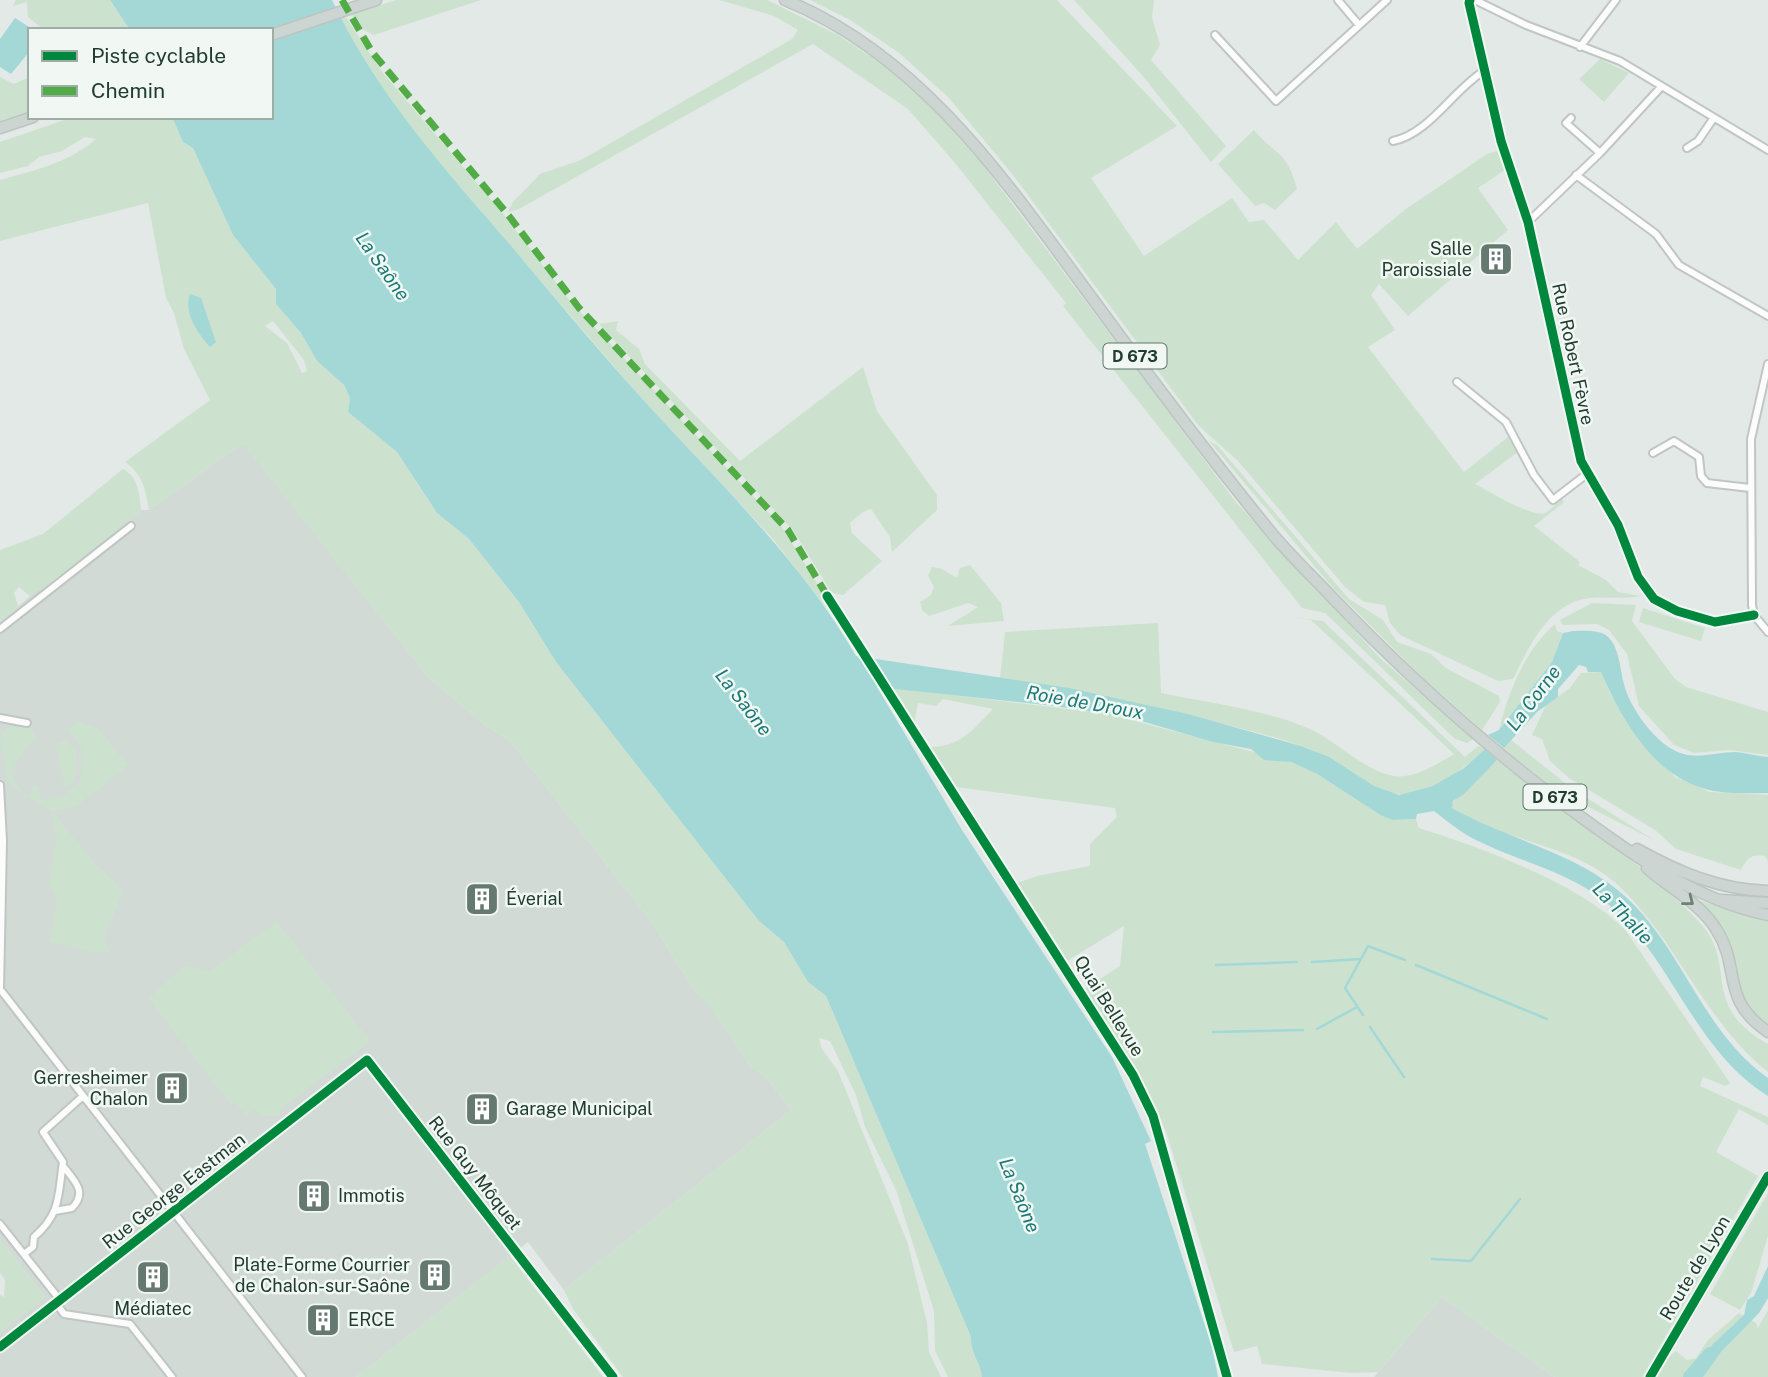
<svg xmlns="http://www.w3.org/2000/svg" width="1768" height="1377" viewBox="0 0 1768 1377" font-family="'Public Sans',sans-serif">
<rect width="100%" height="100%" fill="#e3e9e6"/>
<!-- built -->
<path fill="#d1dad5" d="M245 445 428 677 485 725 510 741 650 920 695 991 702 996 750 1066 767 1078 791 1110 564 1290 528 1242 356 1377H0V1332L45 1297 0 1239V622L36 591 73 570 141 510H149L232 451Z
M1442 1297 1554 1377H1374Z"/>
<!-- green -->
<path fill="#cce2cf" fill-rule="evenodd" d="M16 0H110L130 30H44L28 17 27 2 13 6Z
M396 0H481L374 35 360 28 352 14Z
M719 0H767L838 35 894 72 934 109 984 166 1235 501 1381 659 1473 739 1467 743 1455 739 1325 613 1302 608 1063 306 1066 303 955 163 908 109 813 44 519 209 508 212 513 202 540 174 581 160 792 39 798 30 774 16Z
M810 0H1057L1177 126 1091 178 1144 256 1232 198 1249 222 1264 220 1298 260 1336 222 1357 249 1406 209 1487 154 1497 151 1505 170 1478 188 1508 230 1408 316 1379 284 1371 295 1395 330 1368 347 1464 472 1508 437 1518 452 1475 484C1489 491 1532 518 1545 513 1551 510 1557 503 1562 499L1564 502 1534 526 1580 562 1578 565 1606 580 1618 592 1640 596C1623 600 1607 596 1590 598 1549 602 1529 647 1513 679L1498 681 1400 635 1390 623 1385 605 1364 602 1345 587 1238 461 1198 425 1013 175 949 98 898 52 850 20Z
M1074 0H1154L1152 18 1160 45 1151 60 1226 146 1211 162 1142 75Z
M346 17 382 72 504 215 571 302 782 527 835 613 837 622 773 539 641 398 411 130 355 50 340 18Z
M1600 59 1629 73 1604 102 1579 79Z
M0 77 14 84 29 77 30 113 0 122Z
M73 117H172L183 142 193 148 233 235 277 289 276 304 301 333 317 361 344 385 350 398 348 412 397 452 437 513 469 539 519 602 556 662 759 921 784 942 808 982 826 996 971 1337C970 1353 980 1361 982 1377H948L935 1351 934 1311 896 1190 865 1127 856 1095 830 1041 819 1038 822 1049 838 1071 908 1244 927 1323 929 1352 941 1377H623L573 1309 564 1290 791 1110 767 1078 750 1066 702 997 695 991 650 920 510 741 485 725 428 677 245 446 232 451 149 510C145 488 143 475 125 462L210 400 184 349 174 313 166 298 148 203 0 241V180C35 170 68 163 96 139L85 137 62 151 39 157 28 166 0 173V142ZM273 321 304 360 307 371 302 373 287 343 265 326Z
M1254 130C1278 158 1286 149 1297 189L1275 210 1264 203 1255 206 1218 164Z
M618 321 616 330 639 349 645 364 740 461 863 367 877 411 937 495V510L892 552 890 537 871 509 863 512 850 523 852 533 882 561 843 595 832 593 793 530 599 324Z
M1209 441 1217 445 1349 599 1383 620 1397 642 1431 654 1446 668 1499 696 1500 702 1482 730 1425 680 1334 589Z
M123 469C139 477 139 494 141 510L73 570 30 596 19 587 14 593 18 606 0 622V550L43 534Z
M970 565 1001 603 1004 621 948 626 978 607 968 603 929 616 922 610 920 602 931 595 934 587 928 576 932 567 942 569 957 578 960 568Z
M1592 603 1636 605 1632 621 1675 679 1686 687 1768 712V755L1730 750 1694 753 1674 745 1639 706 1627 654 1609 630 1597 624 1563 625 1560 620Z
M1643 608 1705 628 1701 641 1639 622Z
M1290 617 1323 621 1465 757 1478 746 1485 749C1462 770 1434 793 1402 794 1375 796 1337 761 1312 750 1282 738 1250 731 1220 723 1147 704 1074 689 1000 678L1005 632 1158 623 1161 693C1209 703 1270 710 1314 731 1340 744 1365 771 1394 776 1415 779 1437 764 1454 754L1311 620Z
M1555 624 1557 631 1563 633 1552 662 1499 730C1508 693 1525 650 1555 624Z
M1601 672 1611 695 1675 777 1710 792 1768 795V861L1765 856C1751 854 1747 858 1741 870L1676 849 1655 830 1569 778 1550 761 1542 739 1532 735 1546 705 1570 688 1581 673Z
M888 687 1108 714 1291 762 1317 774 1382 816 1393 820 1416 819 1419 828C1480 847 1583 885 1626 931L1730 1083 1725 1086 1703 1077 1700 1086 1768 1117V1125L1739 1109 1716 1152 1758 1176 1642 1377H1554L1442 1297 1378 1372 1351 1373 1262 1364 1257 1346 1234 1352 1166 1131 1122 1045 1084 989 1120 966 1124 926 1067 961 1017 883 1037 876 1090 866V844L1117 817 1115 808 956 787 928 747C959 748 973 730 993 709L943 699 936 706 918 703 914 724Z
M77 721 98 729 128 765 77 806 52 811 94 863 116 883 122 894 104 938 109 952H89L50 942 57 901 49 882 57 836 51 811 9 784 0 738 8 726 31 728 37 738C17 753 0 779 29 796L32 787 38 786 41 800 64 796 79 783 82 775 81 746 67 730Z
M1511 740 1574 790 1654 840 1545 785 1504 748Z
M66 741 76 751C76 766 80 780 65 787L56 747 58 743Z
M1497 760C1564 815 1642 859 1701 924 1738 965 1699 1006 1768 1044V1072C1705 1022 1677 941 1619 886 1574 843 1503 843 1451 807 1453 798 1487 770 1497 760Z
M1701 901 1768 921V1027C1733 999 1740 973 1725 936 1720 922 1708 912 1698 903Z
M277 922 370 1041 279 1110V1116H261L255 1108 246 1115 235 1102 231 1104 148 998 185 966 210 971Z
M1768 1193V1236L1751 1293 1740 1310 1710 1294Z
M0 1239 45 1297 0 1332V1295L4 1297 5 1280 0 1273Z
M510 1256 603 1377H356Z
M1768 1310V1377H1656L1664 1362 1676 1351 1687 1360 1696 1358 1708 1340 1739 1313 1756 1323 1758 1328Z"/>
<!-- water -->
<path fill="#a3d8d7" d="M110 0H332C377 95 444 168 512 247 564 309 616 372 672 431 738 502 807 571 856 656L1069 688 1188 714 1301 746 1329 757 1374 786 1399 795 1433 786 1464 768 1485 749 1497 760 1464 794 1453 801 1452 808C1510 841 1582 853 1631 902 1684 954 1705 1034 1768 1078V1096C1697 1052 1675 967 1616 911 1577 873 1521 863 1474 839 1459 831 1447 821 1434 811L1417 814 1416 819 1393 820 1382 816 1317 774 1291 762 1264 760 1251 749 1213 742 1131 718 1055 706 877 687 962 830 1112 1057 1151 1141 1145 1144 1212 1347 1218 1377H982C980 1361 970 1353 971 1337L826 996 808 982 784 942 759 921 556 662 519 602 469 539 437 513 397 452 348 412 350 398 344 385 317 361 301 333 276 304V289L233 235 193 148 183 142 172 117H271V30H130Z
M15 18 34 30H30V51L11 74 0 67V39Z
M190 294 201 298 216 342 210 347C198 333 183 313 190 294Z
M1573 631C1583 631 1602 629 1609 638 1620 650 1620 670 1624 684 1629 706 1652 738 1672 749 1693 762 1713 752 1736 752 1746 753 1757 756 1768 757V793C1747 793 1723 795 1702 788 1652 773 1621 718 1601 672H1588L1586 667 1579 665 1558 689V697L1537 712 1504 748 1488 735 1499 730 1552 662 1563 633Z
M1768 1266V1298L1759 1313 1721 1352 1703 1377H1691L1713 1344 1744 1315 1747 1300 1754 1296Z"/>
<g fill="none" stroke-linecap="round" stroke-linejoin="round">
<!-- stream -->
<path stroke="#a3d8d7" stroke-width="2.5" d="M1312 962 1361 959
M1216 965 1297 962
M1416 965 1547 1019
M1363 1015 1345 988 1368 946 1405 960
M1370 1027 1404 1077
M1317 1029 1357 1007
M1213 1032 1303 1030
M1432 1259 1471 1261 1520 1199"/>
<!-- river -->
<path stroke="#a3d8d7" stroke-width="14" d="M1690 1377 1710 1354"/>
<!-- street casing -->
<g stroke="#c0c6c3" stroke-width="10">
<path id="street" d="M1338 0 1359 25
M1470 0 1469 3 1501 141 1528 222 1581 461 1618 525 1638 577 1654 599 1677 611 1715 622 1754 615
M1475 0 1526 25 1620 61 1768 150
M1215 35 1276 101 1387 0
M1580 47 1616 0
M1571 118 1566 123 1600 153
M1393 141C1429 134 1453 90 1484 71
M1687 148 1698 141 1713 119
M1576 175 1656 234 1679 265 1768 316
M1528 222 1600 153 1661 87
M1768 364 1751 439 1752 605 1754 615 1768 632
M1457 382 1506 422 1534 475 1553 500 1588 473
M1653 453 1674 441 1699 457 1701 476 1707 483 1750 488
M0 629 131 526
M885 688 1133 1075 1153 1116 1227 1377
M0 718 27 723
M0 785 3 841 0 990
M0 989 302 1377
M55 1211 72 1208C88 1192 74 1180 63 1166
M0 1224 60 1300
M24 1254 33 1247 34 1237C61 1214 58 1195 63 1162L43 1132 83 1096
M56 1303 64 1314 130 1324 172 1377
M0 1347 367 1060 613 1377"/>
</g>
<!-- primary casing -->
<g stroke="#bcc5c1" stroke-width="13">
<path id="primary" d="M785 0C928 58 1015 195 1103 313 1157 387 1212 460 1270 531 1287 552 1307 571 1326 591 1397 666 1472 734 1554 797 1619 845 1688 899 1768 915
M271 35 376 0
M0 128 33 117
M1637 849C1678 872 1720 890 1768 891
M1647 868C1669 888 1700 903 1716 929 1742 969 1719 998 1768 1032
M1721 900 1768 903
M1650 1377 1768 1176"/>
</g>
<!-- street -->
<use href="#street" stroke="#fbfcfb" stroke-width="6"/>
<!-- primary -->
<use href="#primary" stroke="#cdd5d2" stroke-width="10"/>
<!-- quiet -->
<path stroke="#52ac45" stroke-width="7" stroke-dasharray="14 7" stroke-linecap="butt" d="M342 0 372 52 509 216 579 308 788 530 829 599"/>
<!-- cycleway casing -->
<g stroke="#f1f8f3" stroke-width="13">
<path id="cycleway" d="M1470 0 1469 3 1501 141 1528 222 1581 461 1618 525 1638 577 1654 599 1677 611 1715 622 1754 615
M827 596 1133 1075 1153 1116 1227 1377
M0 1347 367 1060 613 1377
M1650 1377 1768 1176"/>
</g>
<!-- cycleway -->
<use href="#cycleway" stroke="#00873e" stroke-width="9"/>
</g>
<!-- one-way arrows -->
<defs><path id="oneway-chevron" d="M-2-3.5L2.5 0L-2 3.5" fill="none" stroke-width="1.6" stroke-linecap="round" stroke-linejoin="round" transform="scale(1.75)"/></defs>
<use stroke="#6e8179" href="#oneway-chevron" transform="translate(1689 901) rotate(38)"/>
<!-- icons -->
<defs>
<g id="building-square" transform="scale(1.75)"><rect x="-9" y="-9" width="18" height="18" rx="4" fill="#657970" stroke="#f1f8f3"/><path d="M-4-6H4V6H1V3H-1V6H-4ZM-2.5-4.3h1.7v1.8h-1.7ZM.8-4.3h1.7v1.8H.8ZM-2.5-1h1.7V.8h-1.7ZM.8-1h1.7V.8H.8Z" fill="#fff"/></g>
</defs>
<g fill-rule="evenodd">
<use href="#building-square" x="1496" y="259"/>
<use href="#building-square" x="482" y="899"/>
<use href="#building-square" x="172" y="1088"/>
<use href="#building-square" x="482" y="1109"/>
<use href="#building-square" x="314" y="1196"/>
<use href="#building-square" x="435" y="1275"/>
<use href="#building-square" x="153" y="1277"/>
<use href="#building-square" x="323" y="1320"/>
</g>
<g text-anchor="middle" stroke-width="5" stroke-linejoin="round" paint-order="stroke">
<!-- shield labels -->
<g fill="#f1f8f3" stroke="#5f746a" stroke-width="2">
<rect x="1103.5" y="343.5" width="63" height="25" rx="5"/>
<rect x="1523.5" y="784.5" width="63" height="25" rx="5"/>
</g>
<g font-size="16" font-weight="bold" fill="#213c30">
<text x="1135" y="362">D 673</text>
<text x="1555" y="803">D 673</text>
</g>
<!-- poi labels -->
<g font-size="18" fill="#213c30" stroke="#f1f8f3" text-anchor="start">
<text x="1472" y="255" text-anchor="end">Salle<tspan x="1472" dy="21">Paroissiale</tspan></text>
<text x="506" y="905">Éverial</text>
<text x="148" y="1084" text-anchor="end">Gerresheimer<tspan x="148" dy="21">Chalon</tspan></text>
<text x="506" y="1115">Garage Municipal</text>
<text x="338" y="1202">Immotis</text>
<text x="410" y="1271" text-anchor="end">Plate-Forme Courrier<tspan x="410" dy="21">de Chalon-sur-Saône</tspan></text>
<text x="153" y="1315" text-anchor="middle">Médiatec</text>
<text x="348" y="1326">ERCE</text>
</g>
<!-- street labels -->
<g font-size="18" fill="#213c30" stroke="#f1f8f3">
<text transform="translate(1573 354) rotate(78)" y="6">Rue Robert Fèvre</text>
<text transform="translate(1109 1006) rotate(58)" y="6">Quai Bellevue</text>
<text transform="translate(475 1173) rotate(52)" y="6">Rue Guy Môquet</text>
<text transform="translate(174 1191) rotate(-38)" y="6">Rue George Eastman</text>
<text transform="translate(1695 1268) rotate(-59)" y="6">Route de Lyon</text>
</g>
<!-- water labels -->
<g font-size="19" font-style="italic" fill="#1b7878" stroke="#f1f8f3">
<text transform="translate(383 266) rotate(55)" y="7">La Saône</text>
<text transform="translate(1533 698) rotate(-53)" y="7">La Corne</text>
<text transform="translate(744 702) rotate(52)" y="7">La Saône</text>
<text transform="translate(1085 702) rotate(10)" y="7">Roie de Droux</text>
<text transform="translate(1623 913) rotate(46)" y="7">La Thalie</text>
<text transform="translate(1020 1195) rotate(68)" y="7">La Saône</text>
</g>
</g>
<!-- legend -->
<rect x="28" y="28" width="245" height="91" fill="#f1f8f3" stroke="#9eada5" stroke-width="2"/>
<rect x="42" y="51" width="35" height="10" fill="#00873e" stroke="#9eada5" stroke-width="2"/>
<text x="91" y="63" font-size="21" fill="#213c30">Piste cyclable</text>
<rect x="42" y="86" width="35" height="10" fill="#52ac45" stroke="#9eada5" stroke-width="2"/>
<text x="91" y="98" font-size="21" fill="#213c30">Chemin</text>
</svg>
